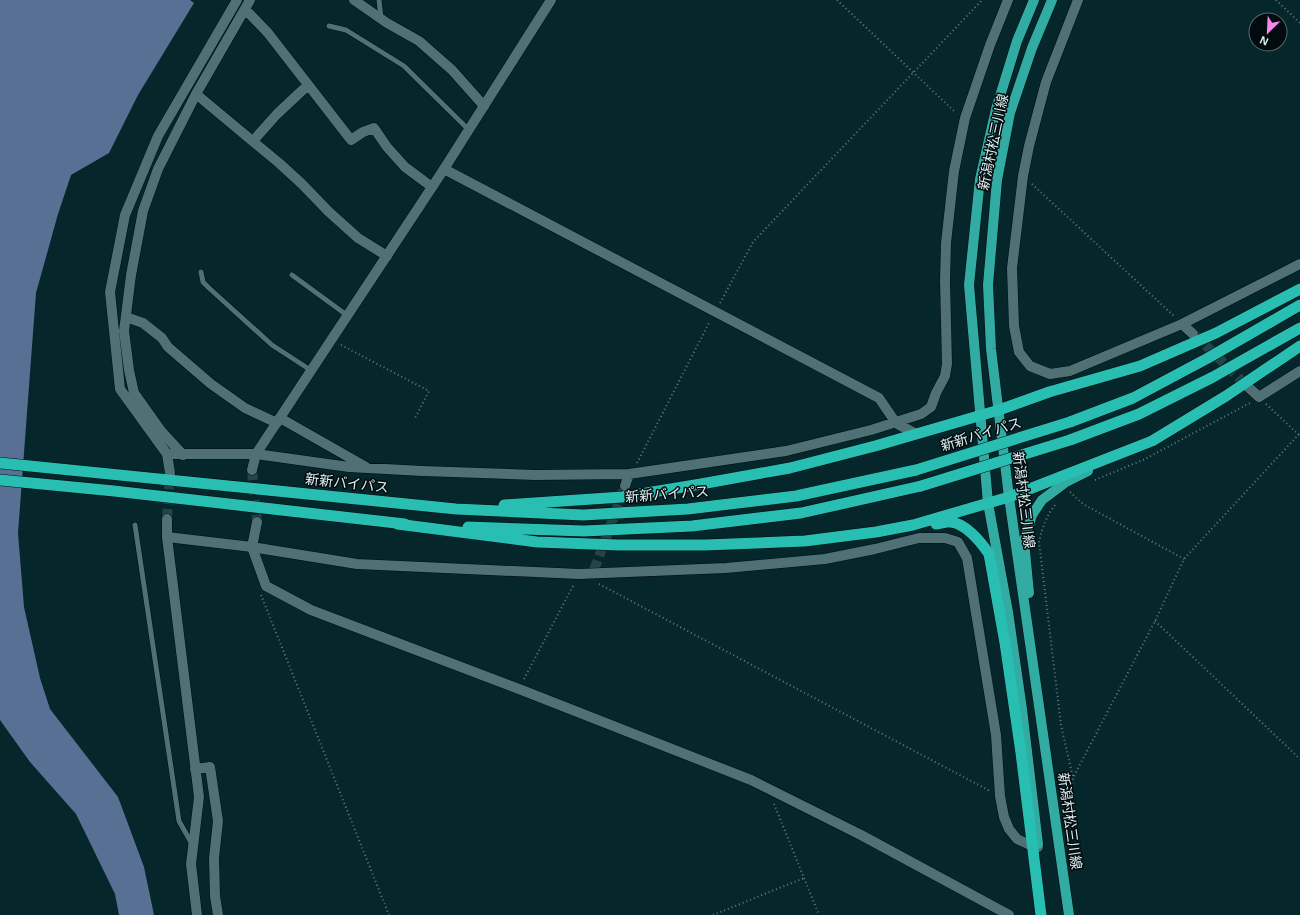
<svg xmlns="http://www.w3.org/2000/svg" width="1300" height="915" viewBox="0 0 1300 915" font-family="Arial,'Noto Sans JP',sans-serif">
<rect width="100%" height="100%" fill="#05262a"/>
<!-- water -->
<path fill="#587093" d="M0 0H190L194 3 138 95 109 153 71 175 58 214 36 293 18 533 24 607 40 678 50 709 118 797 144 867 154 915H119L115 894 76 814 30 762 0 720Z"/>
<g fill="none" stroke-linecap="round" stroke-linejoin="round">
<!-- minor-tunnel -->
<path stroke="#264448" stroke-width="10" stroke-dasharray="10 5" stroke-linecap="butt" d="M1195 335 1247 386
M594 570 625 486"/>
<!-- tertiary-tunnel -->
<path stroke="#264448" stroke-width="10" stroke-dasharray="10 5" stroke-linecap="butt" d="M252 470 257 522
M167 519 170 473"/>
<!-- service casing -->
<g stroke="#000e11" stroke-width="6">
<path id="service" d="M379 0 381 18
M329 26 346 30 404 66 469 130
M201 272 203 282 209 288 272 345 312 371
M292 275 348 316
M135 525 179 821 192 844"/>
</g>
<!-- minor casing -->
<g stroke="#000e11" stroke-width="11">
<path id="minor" d="M354 0 387 23 419 41 452 70 484 106
M1078 0 1046 82 1029 146 1023 176 1012 268 1014 326 1019 352 1030 366 1050 374 1070 371 1182 324 1300 264
M245 9 268 33 351 140 363 132 374 128 387 147 405 167 432 187
M196 94 279 163 302 184 329 212 358 238 387 256
M253 141 277 114 308 85
M444 169 879 398 896 423 916 434
M126 317 143 323 162 338 168 347 211 384 245 408 277 423
M1182 324 1193 334
M1247 386 1259 397 1300 371
M280 418 366 467
M167 454H256L349 467 422 471 535 475 629 474 786 451 871 430 921 414 931 407 936 393 945 376 947 364 945 281 946 243 954 171 965 118 990 45 1008 0
M183 455 161 431 134 393 129 370 124 331 131 275 143 211 158 169 196 94 250 0
M625 486 629 474
M167 537 252 547 357 564 579 574 726 568 825 559 875 549 919 538H945L958 542 967 558 996 735 1000 796 1004 817 1009 829 1017 839 1028 844 1038 847
M195 769 210 767 218 821 214 858 215 896 218 915"/>
</g>
<!-- tertiary casing -->
<g stroke="#000e11" stroke-width="11">
<path id="tertiary" d="M252 470 256 454 444 169 551 0
M170 473 167 454 120 389 110 292 125 215 158 136 237 0
M167 519V537L199 797 191 864 197 915
M257 522 252 547 266 586 311 610 519 689 751 780 861 835 1009 915"/>
</g>
<!-- primary casing -->
<g stroke="#000e11" stroke-width="11">
<path id="primary" d="M1034 0 1017 41 996 109 980 179 969 285 988 503 1008 612 1022 709 1038 844
M1052 0 1032 48 1010 113 997 180 988 285 991 349 1009 497 1069 915
M1029 593 1024 541 1032 515 1042 500 1066 482 1088 471"/>
</g>
<!-- trunk casing -->
<g stroke="#000e11" stroke-width="12">
<path id="trunk" d="M1070 422 1133 398 1208 358 1300 305
M1070 440 1139 414 1213 377 1300 328
M0 463 456 509 583 515 688 509 796 496 916 470
M0 480 114 491 405 524
M504 505 622 497 701 484 790 468 875 446 999 410 1049 392 1140 366 1216 333 1300 289
M397 524 537 542 618 545H705L805 541 876 532 913 525 1009 497 1152 441 1226 396 1300 346
M936 524C940 524 944 522 948 522 964 521 981 542 989 554L1005 643 1021 753 1041 915
M468 527 584 531 692 526 801 513 921 486"/>
</g>
<!-- path -->
<path stroke="#627c80" stroke-width="2" stroke-dasharray="1 3" stroke-linecap="butt" d="M837 0 955 112
M1276 0 1300 23
M1032 184 1174 316
M720 303 753 242 982 0
M341 345 429 391 414 420
M1266 404 1299 435
M637 463 710 321
M1095 480 1145 459 1250 403
M1070 492 1083 504 1184 559
M1055 505C1047 515 1042 528 1039 542L1061 725 1073 778 1071 803 1065 814
M599 584 990 791
M261 595 389 915
M1155 621 1300 759
M524 679 574 584
M1074 776 1155 621 1184 559 1300 433
M774 804 819 915
M713 915 804 878"/>
<!-- service -->
<use href="#service" stroke="#4f7075" stroke-width="5"/>
<!-- minor -->
<use href="#minor" stroke="#4f7075" stroke-width="10"/>
<!-- tertiary -->
<use href="#tertiary" stroke="#4f7075" stroke-width="10"/>
<!-- primary -->
<use href="#primary" stroke="#32aba3" stroke-width="10"/>
<!-- trunk -->
<use href="#trunk" stroke="#28beb2" stroke-width="11"/>
<!-- trunk-bridge casing -->
<g stroke="#000e11" stroke-width="12" stroke-linecap="butt">
<path id="trunk-bridge" d="M916 470 1070 422
M921 486 1070 440"/>
</g>
<!-- trunk-bridge -->
<use href="#trunk-bridge" stroke="#28beb2" stroke-width="11"/>
</g>
<g text-anchor="middle" stroke-width="3" stroke-linejoin="round" paint-order="stroke">
<!-- street labels -->
<g font-size="14" fill="#deeff2" stroke="#020c0f">
<text transform="translate(993 142) rotate(-78)" y="5">新潟村松三川線</text>
<text transform="translate(981 434) rotate(-17)" y="5">新新バイパス</text>
<text transform="translate(347 483) rotate(6)" y="5">新新バイパス</text>
<text transform="translate(667 494) rotate(-4)" y="5">新新バイパス</text>
<text transform="translate(1024 500) rotate(83)" y="5">新潟村松三川線</text>
<text transform="translate(1070 821) rotate(82)" y="5">新潟村松三川線</text>
</g>
</g>
<!-- north arrow -->
<g transform="translate(1268 32) rotate(204)"><circle r="19" fill="#020c0f" stroke="#5a676a"/>
<path d="M0-3L7 15L0 10L-7 15Z" fill="#f788eb"/>
<text y="-6" font-size="11" font-weight="bold" text-anchor="middle" fill="#deeff2">N</text>
</g>
</svg>
